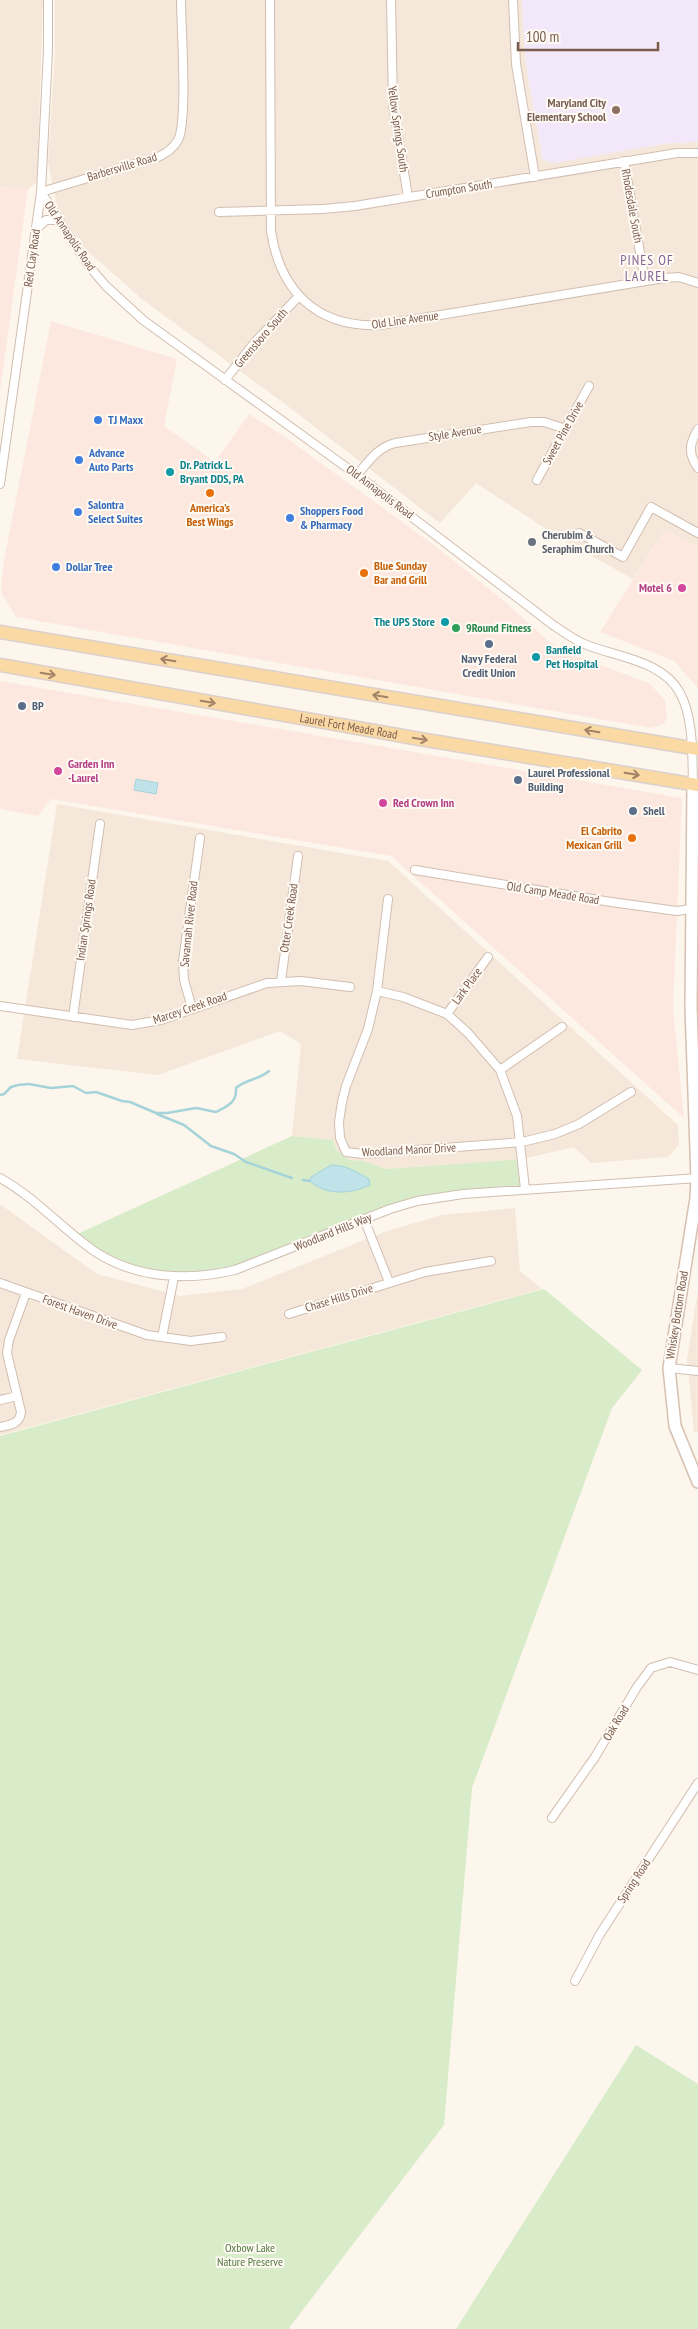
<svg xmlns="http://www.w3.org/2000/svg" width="698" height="2329" viewBox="0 0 698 2329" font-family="'PT Sans Narrow',sans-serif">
<rect width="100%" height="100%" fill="#fdf6ec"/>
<!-- residential -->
<path fill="#f5e8da" d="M0 0H43L37 182 28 189 0 187Z
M55 0H522L524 44 528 77 542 156 670 143 698 142V548L665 529 633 579 563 540 476 483 440 523 285 404 143 300 86 250 57 207 48 162 55 55Z
M57 804 388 861 678 1125 679 1145 668 1157 591 1163 574 1147 523 1159 386 1169 363 1161 350 1160 337 1151 333 1140 292 1136 301 1044 280 1031 158 1075 17 1059Z
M0 1204 97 1274 181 1296 242 1289 384 1232 442 1215 515 1208 520 1271 542 1289 0 1435Z
M698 1290V1432H694L687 1359Z"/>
<!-- commercial -->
<path fill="#fde8e0" d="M0 187 28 189 0 391Z
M51 321 177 359 164 426 215 462 249 414 285 437 434 545 503 600 547 640 568 653 649 683 665 700 667 715 664 724 651 728 16 617 1 592 4 560Z
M665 529 698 548V688L674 661 600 632Z
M0 681 682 798 673 1008 684 1118 391 856 51 799 38 816 0 809Z"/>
<!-- education -->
<path fill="#f3e8fa" d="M522 0H698V142L670 143 554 163 543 160 528 77 524 44Z"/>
<!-- green -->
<path fill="#d8ecc9" d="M292 1136 333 1140 337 1151 350 1160 363 1161 386 1169 523 1159 525 1189 417 1201 235 1270 174 1277 118 1263 75 1235Z
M544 1289 642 1370 612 1408 472 1788 444 2125 289 2328 291 2329H0V1436Z
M636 2045 698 2084V2329H456Z"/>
<!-- water -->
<path fill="#bfe3e8" stroke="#a5d3da" d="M136 779 158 783 156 794 134 790Z
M331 1165C346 1165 357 1172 369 1179L370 1185C351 1194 326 1196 310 1181L311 1177Z"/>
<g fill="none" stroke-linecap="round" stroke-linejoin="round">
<!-- stream -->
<path stroke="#a5d3da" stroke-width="2.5" d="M0 1095 4 1094 11 1087 18 1085 29 1084 51 1088 73 1086 86 1093 96 1092 122 1101 130 1102 156 1113H167L196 1108 216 1112C227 1106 237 1103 236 1088 246 1079 259 1080 269 1071
M157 1114 184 1125 211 1146 234 1154 246 1162 292 1178
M303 1180 310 1181"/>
<!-- street casing -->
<g stroke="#d1beb0" stroke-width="10">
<path id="street" d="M270 0 271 231C280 291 317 328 380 325L664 278 679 277 698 283
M391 0 393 105 408 197
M513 0 516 64 535 177
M624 161 645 281
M41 192 88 265 106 286 143 320 357 475 553 625C562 631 572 638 582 643 613 657 662 659 680 693 694 719 692 755 693 784
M41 192 158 157C166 153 173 149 178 140 188 121 181 26 181 0
M219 212 323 209 355 206 677 153H698
M36 229 46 220H58
M225 380 255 342 299 296
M698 429C689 444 688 454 698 468
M357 475C369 461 377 448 395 443L531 422H544L566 429
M537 480 589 386
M0 484 41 192 48 51V0
M579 533 623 557 651 507 698 533
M415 870 611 902 677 911 691 909
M388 899 377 991 368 1029 346 1086 342 1102 339 1122 340 1138 346 1152 363 1154 522 1142 555 1134 579 1124 631 1092
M281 981 298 856
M377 991 403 997 447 1014 468 1033 500 1070 517 1116 525 1189
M0 1006 132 1025 161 1020 267 983 301 981 350 987
M192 1008 184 980 183 961 200 838
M447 1014 488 957
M73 1017 100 824
M500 1070 562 1027
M0 1178C36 1198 61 1228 94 1251 136 1279 188 1281 235 1270L390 1209 417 1201 463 1194 698 1178
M364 1219 389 1282
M0 1283 147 1335 191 1341 222 1337
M289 1314 425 1272 491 1261
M162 1337 174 1277
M669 1368 698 1371
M0 1400 17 1396
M0 1427C10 1425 20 1424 21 1412L7 1353 9 1340 26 1293
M552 1818 595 1757 637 1687 651 1668 670 1662 698 1670
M575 1981 600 1934 698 1783"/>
</g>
<!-- secondary casing -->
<g stroke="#d6c0b0" stroke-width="14">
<path id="secondary" d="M693 784 691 1008 697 1178 696 1198 669 1368 675 1426 698 1482"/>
</g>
<!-- primary casing -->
<g stroke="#dad1cd" stroke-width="15">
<g id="primary">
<path d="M0 632 698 749"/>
<path id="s1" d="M0 665 420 739 698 785"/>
</g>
</g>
<!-- street -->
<use href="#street" stroke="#fff" stroke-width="8"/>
<!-- secondary -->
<use href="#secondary" stroke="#fff" stroke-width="11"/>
<!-- primary -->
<use href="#primary" stroke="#fbd9a5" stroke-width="12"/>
</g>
<!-- one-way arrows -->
<defs><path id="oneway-shaft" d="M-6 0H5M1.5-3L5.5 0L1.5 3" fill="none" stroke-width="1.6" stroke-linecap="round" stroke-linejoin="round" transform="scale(1.25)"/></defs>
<g stroke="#a18267">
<use href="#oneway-shaft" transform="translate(168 660) rotate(-170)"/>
<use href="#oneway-shaft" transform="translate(48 674) rotate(10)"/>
<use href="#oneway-shaft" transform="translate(380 696) rotate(-171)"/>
<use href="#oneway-shaft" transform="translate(208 702) rotate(10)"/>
<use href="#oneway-shaft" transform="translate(592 731) rotate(-170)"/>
<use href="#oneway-shaft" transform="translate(420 739) rotate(10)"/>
<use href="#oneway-shaft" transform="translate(632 774) rotate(9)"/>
</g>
<!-- markers -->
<circle fill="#8d6e63" stroke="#fffaf3" stroke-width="2" cx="616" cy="110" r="5"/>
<g fill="#3f7fe0" stroke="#fffaf3" stroke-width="2">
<circle cx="98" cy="420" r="5"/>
<circle cx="79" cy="460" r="5"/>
<circle cx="78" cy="512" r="5"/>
<circle cx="290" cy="518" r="5"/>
<circle cx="56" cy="567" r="5"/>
</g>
<g fill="#0f9aa8" stroke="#fffaf3" stroke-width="2">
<circle cx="170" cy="472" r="5"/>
<circle cx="445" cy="622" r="5"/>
<circle cx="536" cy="657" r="5"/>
</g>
<g fill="#e8710a" stroke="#fffaf3" stroke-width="2">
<circle cx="210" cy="493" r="5"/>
<circle cx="364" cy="573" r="5"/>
<circle cx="632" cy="838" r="5"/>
</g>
<circle fill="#6b7280" stroke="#fffaf3" stroke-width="2" cx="532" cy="542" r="5"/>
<g fill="#d1479c" stroke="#fffaf3" stroke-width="2">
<circle cx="682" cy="588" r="5"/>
<circle cx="58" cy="771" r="5"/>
<circle cx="383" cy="803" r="5"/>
</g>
<circle fill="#2e9e5b" stroke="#fffaf3" stroke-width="2" cx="456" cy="628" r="5"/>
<g fill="#5c6f8a" stroke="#fffaf3" stroke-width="2">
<circle cx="489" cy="644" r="5"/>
<circle cx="22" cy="706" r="5"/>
<circle cx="518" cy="780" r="5"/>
<circle cx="633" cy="811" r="5"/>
</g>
<g text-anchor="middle" stroke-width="4" stroke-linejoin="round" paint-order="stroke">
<!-- education labels -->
<g font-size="12" font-weight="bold" fill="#785e54" stroke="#fffaf3" text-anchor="end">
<text x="606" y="107">Maryland City<tspan x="606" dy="14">Elementary School</tspan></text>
</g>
<!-- street labels -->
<g font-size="12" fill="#7a5c4d" stroke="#fffaf3">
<text transform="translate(398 129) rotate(82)" y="4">Yellow Springs South</text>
<text transform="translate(122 167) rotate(-17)" y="4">Barbersville Road</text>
<text transform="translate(459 189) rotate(-9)" y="4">Crumpton South</text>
<text transform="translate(632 206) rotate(80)" y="4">Rhodesdale South</text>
<text transform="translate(70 236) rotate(56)" y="4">Old Annapolis Road</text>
<text transform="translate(32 258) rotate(-82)" y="4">Red Clay Road</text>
<text transform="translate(405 320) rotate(-8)" y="4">Old Line Avenue</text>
<text transform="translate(261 338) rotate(-49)" y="4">Greensboro South</text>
<text transform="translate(455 433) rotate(-9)" y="4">Style Avenue</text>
<text transform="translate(563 433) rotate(-61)" y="4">Sweet Pine Drive</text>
<text transform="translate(380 492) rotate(37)" y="4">Old Annapolis Road</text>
<text dy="4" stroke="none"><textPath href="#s1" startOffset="354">Laurel Fort Meade Road</textPath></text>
<text transform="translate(553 893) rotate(9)" y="4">Old Camp Meade Road</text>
<text transform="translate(289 918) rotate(-82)" y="4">Otter Creek Road</text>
<text transform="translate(86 920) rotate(-82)" y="4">Indian Springs Road</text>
<text transform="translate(189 924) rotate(-84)" y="4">Savannah River Road</text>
<text transform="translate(467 986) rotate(-54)" y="4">Lark Place</text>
<text transform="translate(190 1008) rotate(-19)" y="4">Marcey Creek Road</text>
<text transform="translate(409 1150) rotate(-3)" y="4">Woodland Manor Drive</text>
<text transform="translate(333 1232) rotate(-22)" y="4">Woodland Hills Way</text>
<text transform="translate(339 1298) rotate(-17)" y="4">Chase Hills Drive</text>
<text transform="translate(80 1312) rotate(20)" y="4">Forest Haven Drive</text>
<text transform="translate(677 1315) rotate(-81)" y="4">Whiskey Bottom Road</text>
<text transform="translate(616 1723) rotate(-59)" y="4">Oak Road</text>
<text transform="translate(634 1881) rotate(-57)" y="4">Spring Road</text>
</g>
<!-- shop labels -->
<g font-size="12" font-weight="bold" fill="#366cbe" stroke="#fffaf3" text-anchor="start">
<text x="108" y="424">TJ Maxx</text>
<text x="89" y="457">Advance<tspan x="89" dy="14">Auto Parts</tspan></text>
<text x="88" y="509">Salontra<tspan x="88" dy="14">Select Suites</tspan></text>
<text x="300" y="515">Shoppers Food<tspan x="300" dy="14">&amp; Pharmacy</tspan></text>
<text x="66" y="571">Dollar Tree</text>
</g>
<!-- culture labels -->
<g font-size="12" font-weight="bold" fill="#0d838f" stroke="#fffaf3" text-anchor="start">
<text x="180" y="469">Dr. Patrick L.<tspan x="180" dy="14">Bryant DDS, PA</tspan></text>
<text x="435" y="626" text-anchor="end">The UPS Store</text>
<text x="546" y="654">Banfield<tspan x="546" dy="14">Pet Hospital</tspan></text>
</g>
<!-- food labels -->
<g font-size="12" font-weight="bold" fill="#c56008" stroke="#fffaf3">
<text x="210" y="512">America's<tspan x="210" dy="14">Best Wings</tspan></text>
<text x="374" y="570" text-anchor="start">Blue Sunday<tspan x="374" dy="14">Bar and Grill</tspan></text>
<text x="622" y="835" text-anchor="end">El Cabrito<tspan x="622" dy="14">Mexican Grill</tspan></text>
</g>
<!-- worship labels -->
<g font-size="12" font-weight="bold" fill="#5b616d" stroke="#fffaf3" text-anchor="start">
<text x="542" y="539">Cherubim &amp;<tspan x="542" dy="14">Seraphim Church</tspan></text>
</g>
<!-- hotel labels -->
<g font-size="12" font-weight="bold" fill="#b23c85" stroke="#fffaf3" text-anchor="start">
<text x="672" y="592" text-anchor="end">Motel 6</text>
<text x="68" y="768">Garden Inn<tspan x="68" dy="14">-Laurel</tspan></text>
<text x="393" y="807">Red Crown Inn</text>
</g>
<!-- leisure labels -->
<g font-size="12" font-weight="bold" fill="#27864d" stroke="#fffaf3" text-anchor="start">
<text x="466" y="632">9Round Fitness</text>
</g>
<!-- service labels -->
<g font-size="12" font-weight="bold" fill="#4e5e75" stroke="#fffaf3" text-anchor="start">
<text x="489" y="663" text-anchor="middle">Navy Federal<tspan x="489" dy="14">Credit Union</tspan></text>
<text x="32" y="710">BP</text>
<text x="528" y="777">Laurel Professional<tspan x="528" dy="14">Building</tspan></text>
<text x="643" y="815">Shell</text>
</g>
<!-- park labels -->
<g font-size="12" fill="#537a41" stroke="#fffaf3">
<text x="250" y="2252">Oxbow Lake<tspan x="250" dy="14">Nature Preserve</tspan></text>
</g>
<!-- neighbourhood labels -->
<g font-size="14" letter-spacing="1" fill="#846695" stroke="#fffaf3">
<text x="647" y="265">PINES OF<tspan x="647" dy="16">LAUREL</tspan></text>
</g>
</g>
<!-- scale -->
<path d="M518 42v8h140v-8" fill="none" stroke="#7a5c4d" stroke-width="2.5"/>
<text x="526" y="42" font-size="15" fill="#7a5c4d" stroke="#fffaf3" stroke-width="4" paint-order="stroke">100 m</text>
</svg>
